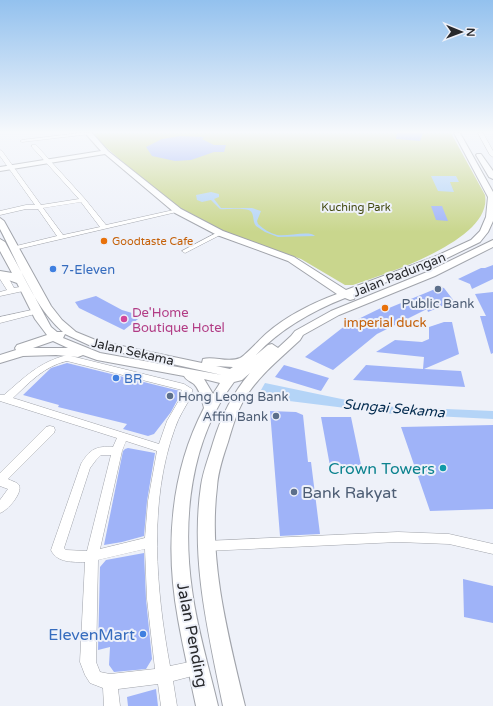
<svg xmlns="http://www.w3.org/2000/svg" width="493" height="706" viewBox="0 0 493 706" font-family="'Varela Round',sans-serif">
<rect width="100%" height="100%" fill="#eef1f9"/>
<!-- green -->
<path fill="#c9d68d" d="M93 133H451L485 195C493 241 384 274 353 285H345L301 259 218 230 191 217 156 191 101 143Z"/>
<!-- water -->
<path fill="#b4d4f7" d="M431 176H456L459 182H450L454 192 438 191Z
M211 192 219 194V197L214 199 221 208H252L261 211 257 221 258 224C263 229 270 233 277 235 287 237 309 230 315 236L278 237 265 232 256 226C253 222 254 218 252 213 249 206 227 210 220 209L211 200 202 202 197 200 196 195Z
M265 383 375 406 493 411V419L394 414 257 397Z"/>
<!-- building -->
<path fill="#9fb3f8" d="M397 133H423L420 141 396 139Z
M180 136 204 137 202 139 214 145H226L224 152H214L191 160 175 161 152 156 146 147 162 139Z
M431 206H442L448 221 436 220Z
M493 265V279L472 289 470 284 458 279 481 268H485Z
M440 287 444 288 454 301 428 312 427 309 377 334 333 370 305 357 346 325 385 306 389 308Z
M493 292V353L491 354 480 316H486L475 294Z
M96 296 122 310 142 316 124 330 79 308 75 302Z
M444 322H452L459 354 424 369 461 371 465 387 353 380 366 365 423 369 424 357 376 352 395 340 422 342 429 339V327Z
M67 363 180 391V395L171 412 154 434 148 436 123 429 127 424 58 407 59 405 23 395 51 368Z
M284 365 319 375 329 378 321 391 275 377Z
M270 411 296 412 303 415 308 462H311L320 534 280 536Z
M321 417H351L361 465 330 466Z
M493 425V509L430 511 401 427Z
M128 448 155 453 147 501 144 536 122 542 104 545 123 451 125 449Z
M144 553 146 599 152 659 146 669 114 672 109 665 110 647 98 650 100 567 106 560Z
M463 579 493 586V623L464 617Z
M156 689 158 706H128L127 697Z"/>
<g fill="none" stroke-linecap="round" stroke-linejoin="round">
<!-- street casing -->
<g stroke="#a1a4ab" stroke-width="1">
<path id="street" d="M80 133 90 134 22 142 20 141 22 140Z
M478 133H483L493 151V157L490 155Z
M32 145H36L85 199 106 225 178 209 181 211 14 250 12 249V247L57 236 38 209H26L0 215V211L26 205H35L0 156V150L2 151 41 205 79 199 32 147ZM81 202 100 227 63 235 43 208Z
M220 231 222 232V234L187 252 185 253 182 251Z
M0 274 8 277 14 288 25 286 29 288 28 290 0 296V292L7 290 0 279Z
M36 309H39L40 311 39 313 0 323V317Z
M67 355 184 384 192 389V395C186 406 179 416 175 428 148 502 156 590 170 666L199 660 204 663 207 668 204 673 173 681 177 706H161L158 684 118 689 120 706H104L103 688 90 683 85 675 80 662 85 562C73 562 57 563 51 550L81 464C90 449 96 446 113 447L117 438 0 401V395H4C25 377 39 362 67 355ZM67 361 182 390V395L167 421 159 444 13 398C29 383 44 366 67 361ZM126 441 157 451 148 501 145 538 100 549 122 451ZM101 455H111L87 551 66 550 64 548 90 468 96 460ZM145 549 147 599 155 669 110 674 100 672 96 662 98 560Z
M50 426 54 427 55 430 54 433 8 479C11 481 17 482 19 485 23 493 7 511 0 513V500L8 489 0 486V473L46 427Z
M398 532 449 534 493 544V554L449 544 398 542 206 551 201 550 200 546 201 542 206 541Z"/>
</g>
<!-- secondary casing -->
<g stroke="#a1a4ab" stroke-width="2">
<path id="secondary" d="M85 133H92L108 151 181 209 223 231 294 257 346 290 434 257 471 240 480 231 486 217 488 197 454 133H460L493 192V221L488 232 480 242 441 261 353 295 355 297 354 299 350 300 345 298C312 311 280 329 256 355L268 345 272 344 278 348 291 336 295 331 331 311 427 272 493 240V247L435 276 339 315 303 335 300 340C282 357 263 372 249 392 238 407 233 425 228 442 223 457 218 471 217 487 208 560 228 635 245 706H223C209 635 190 560 201 486 203 471 209 457 213 443 221 417 232 394 250 373L242 380 234 382C190 440 182 520 192 590 197 629 209 667 218 706H196C190 677 183 648 178 619 165 548 170 473 204 408 202 400 200 390 194 384 190 381 186 380 184 376L97 360 83 355 78 357 56 355 23 356 0 363V355L16 350 15 348 17 345 47 335 35 319 17 283 0 277V271L12 273 0 251V239L5 242 51 327 57 332H63C34 307 18 263 0 229V218L4 221 51 306 62 320 76 332 98 341 202 363 203 359C214 356 228 363 240 358 246 355 261 338 267 333 288 315 313 303 337 294L288 261 217 235 175 213 105 154 0 171V167L101 151ZM65 334 91 346 222 375 100 353 63 338ZM53 341 68 348H33ZM216 366 233 367 230 369ZM204 379 220 383 213 394Z
M477 154H481L493 171V179L489 177 476 155Z"/>
</g>
<!-- street -->
<use href="#street" fill="#fff" fill-rule="evenodd"/>
<!-- secondary -->
<use href="#secondary" fill="#fff" fill-rule="evenodd"/>
</g>
<!-- sky -->
<linearGradient id="sky" x2="0" y2="1"><stop stop-color="#93c1ee"/><stop offset="0.57" stop-color="#f7f9fc"/><stop offset="1" stop-color="#f7f9fc" stop-opacity="0"/></linearGradient>
<rect width="493" height="232" fill="url(#sky)"/>
<!-- markers -->
<g fill="#e8710a" stroke="#eef1f9" stroke-width="1.5">
<circle cx="104" cy="241" r="4"/>
<circle cx="385" cy="308" r="4"/>
</g>
<g fill="#3f7fe0" stroke="#eef1f9" stroke-width="1.5">
<circle cx="53" cy="269" r="4"/>
<circle cx="116" cy="378" r="4"/>
<circle cx="143" cy="634" r="4"/>
</g>
<g fill="#5c6f8a" stroke="#eef1f9" stroke-width="1.5">
<circle cx="438" cy="289" r="4"/>
<circle cx="170" cy="396" r="4"/>
<circle cx="276" cy="416" r="4"/>
<circle cx="294" cy="492" r="4"/>
</g>
<circle fill="#d1479c" stroke="#eef1f9" stroke-width="1.5" cx="124" cy="319" r="4"/>
<circle fill="#0f9aa8" stroke="#eef1f9" stroke-width="1.5" cx="443" cy="468" r="4"/>
<g text-anchor="middle" stroke-width="4" stroke-linejoin="round" paint-order="stroke">
<!-- far-park labels -->
<g font-size="11" fill="#434a11" stroke="#eef1f9">
<text x="356" y="211">Kuching Park</text>
</g>
<!-- far-food labels -->
<g font-size="11" fill="#c56008" stroke="#eef1f9" text-anchor="start">
<text x="112" y="245">Goodtaste Cafe</text>
</g>
<!-- shop labels -->
<g font-size="13" fill="#366cbe" stroke="#eef1f9" text-anchor="start">
<text x="61" y="274">7-Eleven</text>
<text x="124" y="383">BR</text>
</g>
<!-- street labels -->
<g font-size="13" fill="#28292c" stroke="#eef1f9">
<text transform="translate(399 274) rotate(-22)" y="5">Jalan Padungan</text>
<text transform="translate(133 351) rotate(13)" y="5">Jalan Sekama</text>
</g>
<!-- service labels -->
<g font-size="13" fill="#4e5e75" stroke="#eef1f9">
<text x="438" y="308">Public Bank</text>
<text x="178" y="401" text-anchor="start">Hong Leong Bank</text>
<text x="268" y="421" text-anchor="end">Affin Bank</text>
</g>
<!-- hotel labels -->
<g font-size="13" fill="#b23c85" stroke="#eef1f9" text-anchor="start">
<text x="132" y="317">De'Home<tspan x="132" dy="15">Boutique Hotel</tspan></text>
</g>
<!-- food labels -->
<g font-size="13" fill="#c56008" stroke="#eef1f9">
<text x="385" y="327">imperial duck</text>
</g>
<!-- water labels -->
<g font-size="14" font-style="italic" fill="#032b4f" stroke="#eef1f9">
<text transform="translate(394 408) rotate(5)" y="5">Sungai Sekama</text>
</g>
<!-- near-culture labels -->
<g font-size="16" fill="#0d838f" stroke="#eef1f9" text-anchor="end">
<text x="435" y="474">Crown Towers</text>
</g>
<!-- near-service labels -->
<g font-size="16" fill="#4e5e75" stroke="#eef1f9" text-anchor="start">
<text x="302" y="498">Bank Rakyat</text>
</g>
<!-- near-shop labels -->
<g font-size="16" fill="#366cbe" stroke="#eef1f9" text-anchor="end">
<text x="135" y="640">ElevenMart</text>
</g>
<!-- near-street labels -->
<g font-size="16" fill="#28292c" stroke="#eef1f9">
<text transform="translate(193 635) rotate(79)" y="6">Jalan Pending</text>
</g>
</g>
<!-- north arrow -->
<g transform="translate(461 32) rotate(91)" stroke="#eef1f9" stroke-width="3" paint-order="stroke">
<path d="M0-3L7 15L0 10L-7 15Z" fill="#28292c"/>
<text y="-6" font-size="11" font-weight="bold" text-anchor="middle" fill="#28292c">N</text>
</g>
</svg>
